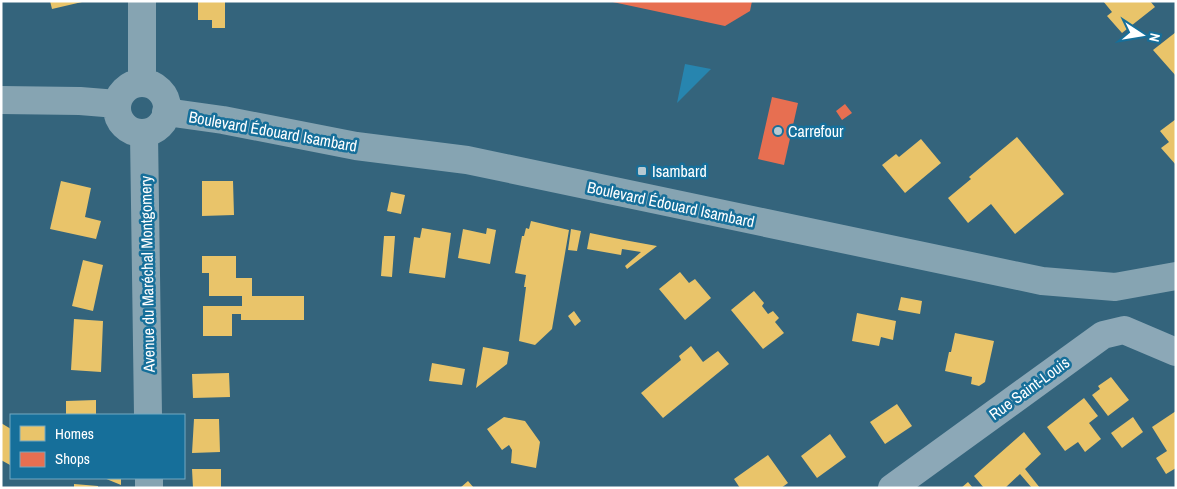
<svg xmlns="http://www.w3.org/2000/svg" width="1177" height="489" viewBox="0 0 1177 489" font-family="'Archivo Narrow',sans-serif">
<rect width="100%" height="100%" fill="#34647c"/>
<!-- green -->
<path fill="#2785af" d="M685 64 711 69 677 103Z"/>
<!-- homes -->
<path fill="#e9c46a" d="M50 1H82V2L52 9Z
M198 1H225V28H212V20H198Z
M1103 1H1150L1155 7 1122 33 1107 16 1112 12Z
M1176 32V76L1153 50Z
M1176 119V165L1161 148 1169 142 1160 131Z
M1017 137 1064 194 1015 234 991 204 968 223 948 198 971 179 969 177Z
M921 139 941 163 905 193 882 165 896 154 899 157Z
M61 181 91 188 85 217 101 221 96 239 50 229Z
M202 181H233L234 215 202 216Z
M391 192 405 195 401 214 387 211Z
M531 221 569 230 552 329 535 345 519 341 526 287H524L526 275 515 273 522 236H524L526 228 529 229Z
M422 228 451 233 445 278 409 273 414 237 420 238Z
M487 228 496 230 490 264 458 258 463 229 486 234Z
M571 229 581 231 577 251 568 250Z
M590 233 624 240 657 246 627 269 625 266 641 252 622 249 621 255 587 249Z
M384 236H395L392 277 381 276Z
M202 256H236V278H252V296H304V320H241V314H232V336H203V306H242V296H209V273H202Z
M83 260 103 265 93 311 72 306Z
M680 272 689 283 695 279 711 298 685 320 659 289Z
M754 291 764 303 762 306 768 314 773 311 779 318 775 322 784 333 763 349 731 310Z
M901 297 922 301 920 314 898 310Z
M574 311 581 321 575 326 568 316Z
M857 313 896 321 893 340 881 337 879 346 852 341Z
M74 319 103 321 101 372 71 370Z
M955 333 994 341 985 382 979 386 971 384 972 377 945 371 949 352H951Z
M691 346 703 362 718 351 729 364 663 418 641 393 681 360 679 356Z
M483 347 509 352 507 364 476 388Z
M432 363 465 369 462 385 429 381Z
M229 373 230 397 193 398 192 374Z
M1111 377 1129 400 1108 416 1092 395 1100 389 1098 386Z
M1084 398 1098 416 1089 423 1101 439 1085 452 1078 442 1065 451 1047 427Z
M96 400V415H66V401Z
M897 404 912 426 885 444 870 422Z
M1176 411V468L1166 474 1156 458 1167 451 1152 427Z
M504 417 525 421 540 442 536 468 511 463 512 450 509 445 502 450 487 429Z
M1133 417 1143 432 1122 448 1111 433Z
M194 419H219L220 452 192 453Z
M1 423 11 429V462L10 465 1 460Z
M1024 432 1041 454 1025 469 1040 488H1032L1020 474 1005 488H984L974 476Z
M830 434 846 457 817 478 801 456Z
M768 455 788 483 781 488H740L734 479Z
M192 469H221V488H193Z
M104 478H121V485Z
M468 481 474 488H460Z
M968 482 973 488H961Z
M74 484 98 486V488H74Z"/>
<!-- shops -->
<path fill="#e76f51" d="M608 1H752L750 11 725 26Z
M772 97 798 103 784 165 758 159Z
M845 104 852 113 842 120 836 111Z"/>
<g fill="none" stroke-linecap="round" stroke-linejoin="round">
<!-- street -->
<path stroke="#8ca8b7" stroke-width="28" d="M892 488 1103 335 1124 330 1176 352"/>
<!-- secondary -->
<path stroke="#86a4b2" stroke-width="28" d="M142 1V82
M117 108a25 25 0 1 1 50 0a25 25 0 1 1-50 0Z
M1 100 80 101 117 104
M166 112 223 120 356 146 467 160 1042 281 1115 287 1176 276
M144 134 148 415
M149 478V488"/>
</g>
<!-- markers -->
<g fill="#b8c9d1" stroke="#166f9a" stroke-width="2">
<circle cx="778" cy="131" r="5"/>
<rect x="637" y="166" width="10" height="10" rx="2.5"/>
</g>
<g text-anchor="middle" stroke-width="5" stroke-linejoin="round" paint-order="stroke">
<!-- street labels -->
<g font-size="16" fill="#fff" stroke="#166f9a">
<text transform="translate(273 131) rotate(10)" y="6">Boulevard Édouard Isambard</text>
<text transform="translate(671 204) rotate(12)" y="6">Boulevard Édouard Isambard</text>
<text transform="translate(147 274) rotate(-91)" y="6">Avenue du Maréchal Montgomery</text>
<text transform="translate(1029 388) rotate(-36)" y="6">Rue Saint-Louis</text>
</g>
<!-- poi labels -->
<g font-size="16" fill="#fff" stroke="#166f9a" text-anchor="start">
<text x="788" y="137">Carrefour</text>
<text x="652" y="177">Isambard</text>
</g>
</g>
<!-- border -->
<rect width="1177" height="489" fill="none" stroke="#ffffff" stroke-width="5"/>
<!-- legend -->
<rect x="10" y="414" width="175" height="65" fill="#166f9a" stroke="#73a9c2"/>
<rect x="20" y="426" width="25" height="15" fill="#e9c46a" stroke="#73a9c2"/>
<text x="55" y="439" font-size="15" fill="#ffffff">Homes</text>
<rect x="20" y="452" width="25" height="15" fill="#e76f51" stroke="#73a9c2"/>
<text x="55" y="464" font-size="15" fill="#ffffff">Shops</text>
<!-- north arrow -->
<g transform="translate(1142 35) rotate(102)" stroke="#166f9a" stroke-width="4" paint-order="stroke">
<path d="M0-4L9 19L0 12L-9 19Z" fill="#ffffff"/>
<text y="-8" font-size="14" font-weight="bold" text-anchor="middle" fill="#ffffff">N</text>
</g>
</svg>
